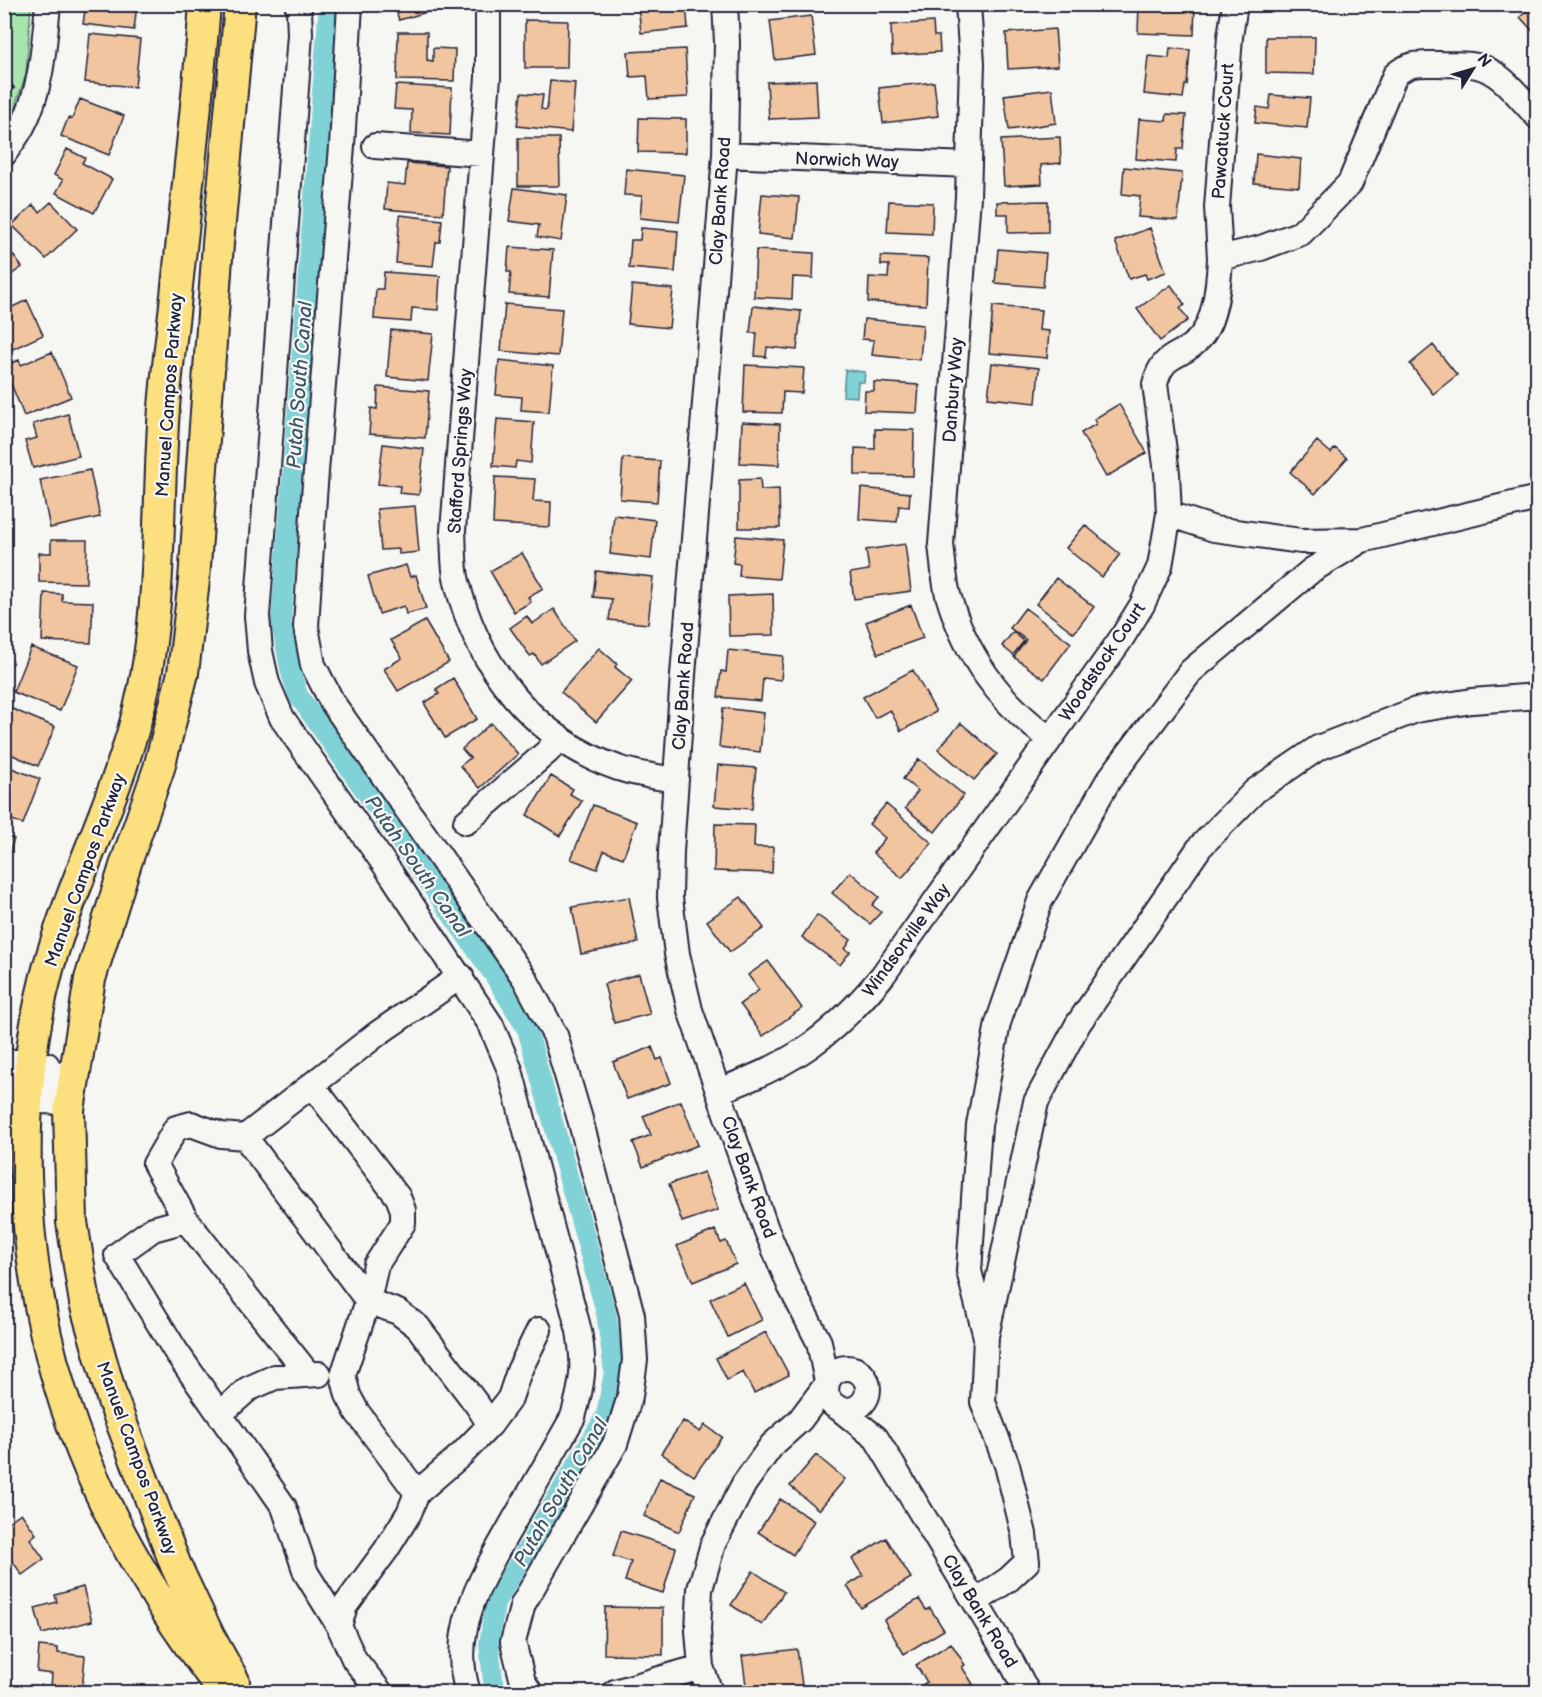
<svg xmlns="http://www.w3.org/2000/svg" width="1542" height="1697" viewBox="0 0 1542 1697" font-family="'Balsamiq Sans',sans-serif">
<rect width="100%" height="100%" fill="#f6f6f2"/>
<filter id="ink" filterUnits="userSpaceOnUse"><feTurbulence type="fractalNoise" baseFrequency=".0167" numOctaves="2"/><feDisplacementMap in="SourceGraphic" scale="12" xChannelSelector="R" yChannelSelector="G"/><feConvolveMatrix kernelMatrix="1 2 1 2 8 2 1 2 1" color-interpolation-filters="sRGB"/></filter>
<g filter="url(#ink)">
<!-- green -->
<path fill="#a7e5ac" stroke="#648474" stroke-width="1.5" d="M5 4 31 5 26 75 16 103 5 124Z"/>
<!-- water -->
<path fill="#80d2d7" stroke="#5a8c99" stroke-width="1.5" d="M845 370 865 372 864 382H858L857 397 843 396Z"/>
<g fill="none" stroke-linecap="round" stroke-linejoin="round">
<!-- canal -->
<path stroke="#80d2d7" stroke-width="20" d="M329 4 281 622 291 673 298 695 494 975 527 1029 606 1312 614 1372 606 1415 495 1603 489 1645 493 1680 498 1692"/>
</g>
<!-- building -->
<path fill="#f0c5a0" stroke="#22223b" stroke-width="1.5" d="M86 4H137L134 30 83 24Z
M394 4H455L399 20Z
M638 4H686L688 28 641 33Z
M1004 4H1043L1004 10Z
M1139 4 1195 5 1194 35 1138 33Z
M1535 4H1538V37L1520 17Z
M811 16 816 55 775 60 770 21Z
M525 20 568 21 567 68H525Z
M933 22 934 36H939L940 52 892 55 891 25Z
M1055 29 1058 66 1008 69 1006 33Z
M398 32H427V60L433 61V48L455 49 454 81 397 80Z
M90 34 140 39 135 87 85 82Z
M1266 37H1315L1314 74 1266 73Z
M1170 48 1190 50 1187 85H1185L1183 98 1144 94 1148 56 1169 58Z
M685 49 688 97 649 99 647 76 630 77 628 52Z
M816 80 818 117 769 119 767 82Z
M550 81 575 83 571 132 517 126 521 93 543 95 541 109 547 110Z
M934 82 938 116 883 123 879 88Z
M396 85 452 88 450 135 411 133 412 110 394 109Z
M1052 89 1056 123 1009 130 1004 95Z
M1271 95 1310 98 1307 128 1255 123 1257 107 1269 109Z
M80 99 124 116 109 155 61 136 68 118 72 119Z
M1167 114 1186 115 1183 149H1177L1176 162 1136 159 1139 119 1166 121Z
M639 118 686 119V153L638 152Z
M1060 137 1061 163 1041 165 1042 184 1004 186 1001 140Z
M518 138H559L560 186H518Z
M67 149 85 158 82 163 112 179 94 213 56 193 63 180 54 175Z
M1256 154 1301 159 1299 187 1254 183Z
M407 163 447 166 443 214 385 209 387 183 405 185Z
M1124 167 1182 173 1178 220 1138 217 1140 196 1122 194Z
M626 169 684 175 679 222 640 218 642 196 624 195Z
M514 188 567 195 561 241 537 237 539 225 509 221Z
M762 194 799 197 795 238 758 234Z
M889 201 933 203 932 234 887 232Z
M1048 201V232L1008 233V214H997V202Z
M51 202 77 229 46 259 12 225 33 205 40 212Z
M400 215 442 220 440 242H436L433 266 396 263Z
M641 228 678 231 675 272 629 268 631 240H640Z
M1150 228 1166 272 1147 279 1145 274 1129 279 1115 241Z
M4 243 22 267 4 280Z
M509 247 553 250 549 297 509 294 511 272H507Z
M998 249 1046 253 1043 287 995 283Z
M756 250 814 253 813 278 793 277 792 299 754 297Z
M881 256 928 258 926 305 868 302 869 277 888 278 889 265H881Z
M384 272 440 276 438 310 412 308 411 322 374 319 376 289H383Z
M632 285 673 289 669 328 628 324Z
M1171 285 1185 305 1180 308 1188 320 1160 341 1137 309Z
M27 300 43 335 4 353V311Z
M505 304 562 309 558 356 501 351Z
M753 306 801 311 797 350 767 347 766 357 755 356 757 333H750Z
M993 306 1041 310 1039 330 1049 331 1047 358 989 353Z
M864 319 923 325 920 360 872 355 874 340 862 339Z
M391 330 433 334 428 381 387 377Z
M1433 345 1457 375 1433 394 1410 364Z
M52 352 71 397 24 416 4 366 19 360 21 365Z
M499 360 553 366 549 412 521 410 522 397 496 395Z
M992 363 1039 368 1036 403 988 398Z
M745 365 804 368 802 393 783 392 782 413 743 412Z
M874 382 919 385 917 413 864 411 865 391H874Z
M378 387 429 391 425 438 369 434 371 408 377 409Z
M1119 404 1147 453 1106 477 1081 433 1096 424 1094 419Z
M68 414 79 456 33 468 25 441 37 438 33 424Z
M497 419 534 422 531 463 516 461 515 468 493 466Z
M742 422 780 424 779 465 740 463Z
M875 429 914 430 913 476 855 475V448L875 449Z
M1317 441 1331 453 1335 448 1347 458 1315 494 1290 472Z
M383 444 424 449 419 495 399 493 400 486 378 484Z
M623 458 660 461 657 502 620 499Z
M90 470 100 517 50 528 40 480Z
M495 477 535 479 533 501 551 502 550 527 493 524Z
M760 479 761 490 779 489 780 528H739V480Z
M861 488 910 493 909 507 899 506 897 522 859 519Z
M415 506 419 552 399 554V549L381 550 377 509Z
M614 515 655 520 651 559 610 554Z
M1085 525 1120 554 1102 577 1066 548Z
M736 536 783 540 779 579 739 576 740 564 733 563Z
M51 540H87L86 583 39 582V553H51Z
M905 544 911 591 854 599 850 573 869 570 866 550Z
M522 553 543 588 528 597 531 602 514 612 490 571Z
M406 565 410 577 416 575 426 609 406 614 404 606 379 614 368 576Z
M596 571 653 577 648 624 609 620 612 599 593 597Z
M1056 578 1094 607 1074 633 1036 604Z
M44 593 62 594V601L93 602 91 643 42 641Z
M773 594 774 635 729 636 728 596Z
M911 605 923 638 878 654 866 622Z
M1025 608 1071 643 1044 679 1014 657 1026 640 1010 628Z
M554 609 575 641 541 664 534 654 530 656 510 628 527 616 532 624Z
M425 621 449 662 398 691 384 669 402 658 391 640Z
M1013 632 1024 641 1013 655 1002 646Z
M31 647 78 665 60 711 13 692Z
M599 648 617 664 615 667 632 681 596 722 561 692Z
M728 650 783 656 781 680 763 678 761 701 718 697 721 671 726 672Z
M913 670 936 712 901 731 890 710 875 718 863 697Z
M453 678 477 719 445 738 424 703 439 694 436 689Z
M10 708 55 727 38 766 6 752 11 741 4 738V721Z
M723 708 764 713 760 752 719 747Z
M491 723 518 754 480 788 460 766 470 758 462 749Z
M961 723 997 754 974 780 938 749Z
M919 759 964 795 935 832 905 808 918 791 903 779Z
M4 765 40 779 23 824 4 817Z
M718 765 756 768 752 809 714 806Z
M551 776 573 789 570 794 582 801 560 836 527 815Z
M886 804 932 843 902 878 873 853 885 838 869 824Z
M593 805 637 822 623 858 604 851 597 869 571 859Z
M715 824 755 825 754 847H773L772 873 714 871Z
M4 835 14 839 4 865Z
M850 872 879 897 872 905 881 912 870 924 832 893Z
M629 897 638 943 581 954 572 907Z
M741 897 764 928 730 952 707 921Z
M817 915 851 940 845 949 850 952 840 965 802 937Z
M768 961 802 1008 763 1036 740 1004 759 990 748 975Z
M639 974 650 1014 614 1023 604 984Z
M652 1047 657 1060 662 1058 671 1083 627 1099 613 1062Z
M681 1101 698 1145 643 1167 633 1142 651 1135 643 1116Z
M704 1172 718 1210 682 1222 669 1184Z
M715 1230 721 1243 726 1241 736 1264 693 1282 677 1246Z
M744 1283 762 1320 728 1337 710 1299Z
M766 1332 789 1375 754 1393 743 1372 727 1380 716 1358Z
M683 1421 700 1432 705 1425 722 1437 694 1476 661 1453Z
M816 1455 845 1479 819 1510 790 1486Z
M660 1478 695 1494 679 1532 644 1516Z
M780 1499 814 1521 793 1555 758 1532Z
M21 1513 36 1534 30 1539 44 1559 22 1575 7 1553 4 1555V1525Z
M621 1531 676 1548 663 1593 625 1581 631 1562 613 1556Z
M886 1538 911 1578 861 1608 847 1586 863 1576 852 1559Z
M753 1571 784 1592 762 1625 731 1605Z
M83 1587 92 1621 42 1634 35 1608 57 1602 55 1595Z
M919 1599 926 1610 930 1608 944 1630 904 1654 884 1620Z
M605 1607 663 1608V1655L604 1654Z
M951 1643 965 1665 962 1667 973 1684 960 1692H911L927 1682 916 1665Z
M39 1646 58 1648V1653L85 1656 82 1691 51 1688 52 1674 37 1672Z
M797 1649 803 1692H747L742 1656Z"/>
<g fill="none" stroke-linecap="round" stroke-linejoin="round">
<!-- minor casing -->
<g stroke="#22223b" stroke-width="28">
<path id="minor" d="M297 4 299 10 300 34 257 616 260 651 267 683 282 718 392 875 491 1025 510 1070 579 1331C585 1367 583 1382 573 1417 554 1451 535 1484 516 1517 486 1571 447 1628 468 1692
M350 4 342 146 314 497 306 627 313 665 332 702 525 979 555 1035 580 1119 632 1315 635 1360 630 1396 615 1444 523 1604 513 1642 523 1682 530 1692
M488 4V77L453 531C454 548 453 566 457 582 477 666 534 739 618 768 636 774 656 777 676 780
M725 4 727 42 725 155 683 675 671 852 670 898 677 954 690 1010 766 1229 790 1286 819 1342 827 1382
M968 4 972 63 968 197 941 544C943 561 944 579 948 595 966 656 999 702 1050 739
M375 146 482 154
M4 154C10 145 17 136 22 127 42 90 44 45 48 4
M725 155 969 165
M1220 258 1217 207 1230 37 1235 4
M1169 514 1214 529 1301 541 1362 540
M466 822 547 752 560 738
M4 1061 47 1065
M4 1079 53 1082 75 1067
M312 1085 398 1197 403 1210V1223L376 1265 368 1301 343 1375 348 1395 357 1412 417 1493
M718 1091C792 1065 833 1036 883 975L1121 639 1142 605 1160 566 1169 514 1167 473 1155 384C1163 351 1181 359 1199 339 1216 321 1219 281 1220 258L1261 248 1301 233 1350 183 1395 75C1410 62 1419 64 1439 64 1451 65 1465 63 1477 66 1501 71 1520 99 1538 117
M4 1100 70 1102
M245 1137 368 1301 398 1312 418 1327 478 1406 490 1425
M186 1220 153 1229 117 1255 175 1350 284 1507 306 1573 339 1626
M987 1332 1036 1102 1078 1024 1200 847 1255 791 1318 748 1416 710 1472 701 1538 696
M826 1389a21 21 0 1 1 42 0a21 21 0 1 1-42 0Z
M308 1374 186 1220 155 1164 176 1128 191 1124 221 1135 245 1137 377 1034 461 976
M841 1410 876 1438 1012 1663 1027 1692
M220 1414 248 1389 275 1377 319 1374
M975 1602 1009 1579 1027 1562 1024 1534 1007 1465 983 1402 986 1337 969 1271 979 1125 998 1023 1040 901 1108 781 1191 671 1312 570 1362 540 1538 498
M380 1692 354 1659 339 1626 345 1606 386 1550 409 1513 417 1493 462 1454 490 1425 510 1398 519 1371 539 1330
M615 1692 701 1667
M710 1692 701 1667 698 1631 700 1589 713 1544 744 1484 772 1445 800 1420 827 1384"/>
</g>
<!-- major casing -->
<g stroke="#22223b" stroke-width="34">
<path id="major" d="M205 4C198 98 187 192 177 286 173 326 167 367 164 408 158 493 161 580 148 664 132 770 78 863 49 965 30 1034 24 1103 26 1175 32 1376 102 1534 224 1692
M234 1681 209 1636 176 1566 112 1398 85 1303 72 1222 69 1110 90 979 126 863 159 768 183 673 194 580 218 244 240 4"/>
</g>
<!-- path -->
<path stroke="#22223b" stroke-width="3" stroke-dasharray="6 4.5" stroke-linecap="butt" d="M4 76 15 90"/>
<!-- minor -->
<use href="#minor" stroke="#f6f6f2" stroke-width="24"/>
<!-- major -->
<use href="#major" stroke="#fce080" stroke-width="30"/>
</g>
</g>
<g text-anchor="middle" stroke-width="4.5" stroke-linejoin="round" paint-order="stroke">
<!-- street labels -->
<g font-size="18" fill="#22223b" stroke="#f6f6f2">
<text transform="translate(1223 131) rotate(-86)" y="6">Pawcatuck Court</text>
<text transform="translate(847 160) rotate(2)" y="6">Norwich Way</text>
<text transform="translate(720 201) rotate(-86)" y="6">Clay Bank Road</text>
<text transform="translate(953 390) rotate(-86)" y="6">Danbury Way</text>
<text transform="translate(169 395) rotate(-86)" y="6">Manuel Campos Parkway</text>
<text transform="translate(460 451) rotate(-86)" y="6">Stafford Springs Way</text>
<text transform="translate(1102 662) rotate(-56)" y="6">Woodstock Court</text>
<text transform="translate(683 686) rotate(-86)" y="6">Clay Bank Road</text>
<text transform="translate(85 870) rotate(-70)" y="6">Manuel Campos Parkway</text>
<text transform="translate(906 940) rotate(-54)" y="6">Windsorville Way</text>
<text transform="translate(749 1177) rotate(70)" y="6">Clay Bank Road</text>
<text transform="translate(137 1458) rotate(70)" y="6">Manuel Campos Parkway</text>
<text transform="translate(980 1611) rotate(59)" y="6">Clay Bank Road</text>
</g>
<!-- water labels -->
<g font-size="20" font-style="italic" fill="#3e576a" stroke="#f6f6f2">
<text transform="translate(299 385) rotate(-86)" y="7">Putah South Canal</text>
<text transform="translate(418 866) rotate(55)" y="7">Putah South Canal</text>
<text transform="translate(560 1492) rotate(-60)" y="7">Putah South Canal</text>
</g>
</g>
<!-- margin -->
<rect width="1542" height="1697" fill="none" stroke="#f6f6f2" stroke-width="24"/>
<rect x="12" y="12" width="1518" height="1673" fill="none" stroke="#22223b" stroke-width="2" filter="url(#ink)"/>
<!-- north arrow -->
<g transform="translate(1473 69) rotate(53)" stroke="#f6f6f2" stroke-width="4.5" paint-order="stroke">
<path d="M0-4.5L10 22L0 15L-10 22Z" fill="#22223b"/>
<text y="-9" font-size="16" font-weight="bold" text-anchor="middle" fill="#22223b">N</text>
</g>
</svg>
